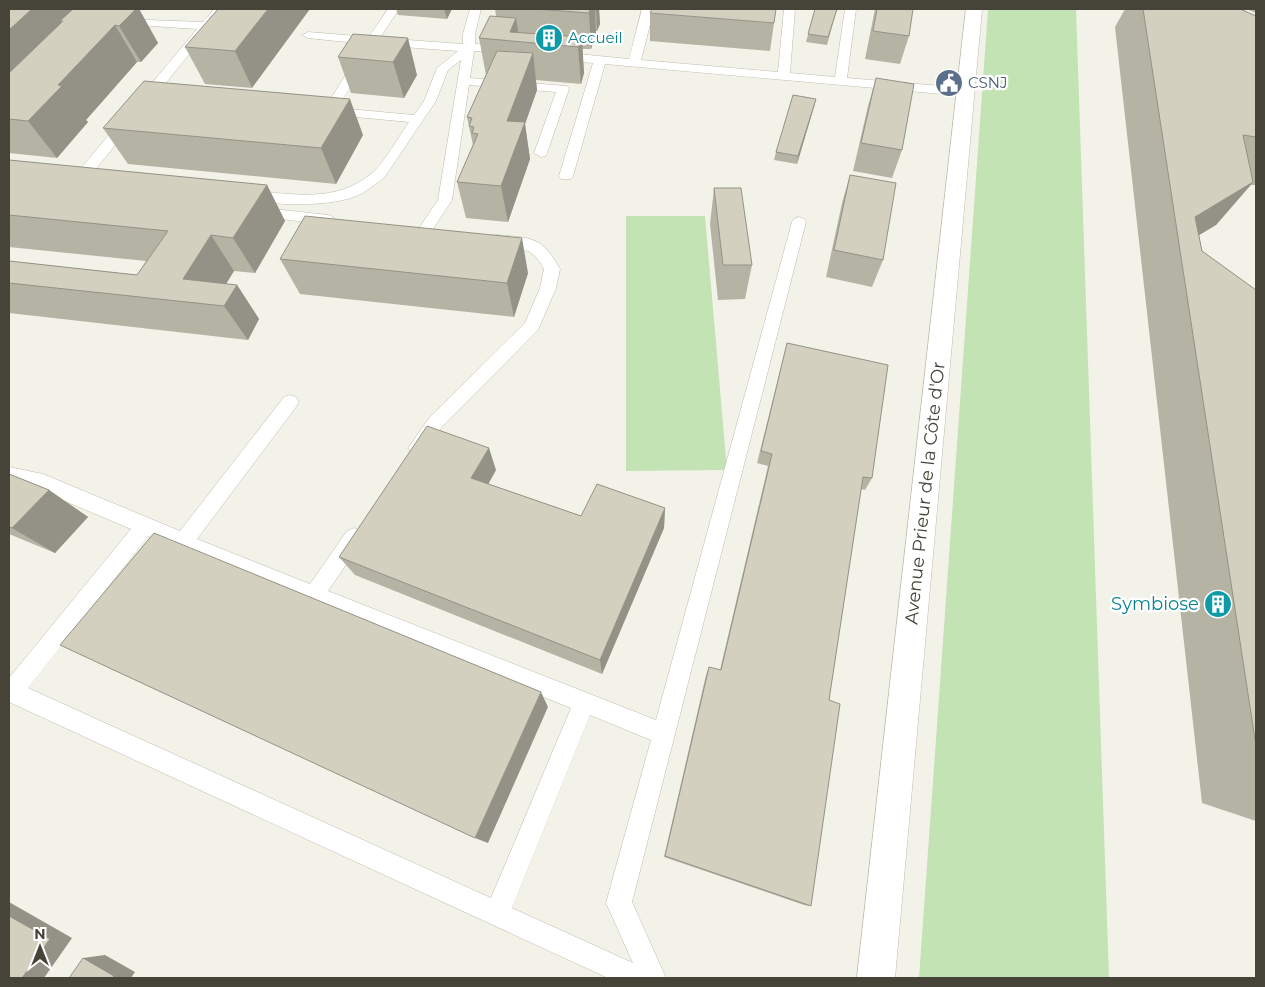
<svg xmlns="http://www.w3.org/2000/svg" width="1265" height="987" viewBox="0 0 1265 987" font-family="Montserrat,sans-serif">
<rect width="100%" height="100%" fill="#f3f2e9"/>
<!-- green -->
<path fill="#c3e3b5" d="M988 9H1076L1109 978H919Z
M626 216H705L727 470 626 471Z"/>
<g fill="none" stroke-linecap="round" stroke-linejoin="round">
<!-- lane casing -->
<g stroke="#bdbcac" stroke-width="1">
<path id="lane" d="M214 9H226L86 181 81 182 65 180 63 177 65 174 77 173 197 29 122 24 116 21 118 19 203 22Z
M388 9H399L380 38 463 44V34L470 9H481L475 34V44L506 45 512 49 506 53 474 51 470 78 567 86 569 89 546 156 541 157 534 153 556 92 469 85 452 200 429 235H419L417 231 438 200 461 60 448 70 436 101 384 178C375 184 365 193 354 197 325 207 273 206 243 198L241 195 243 192 248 190C291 194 338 204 373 172 385 162 399 136 409 122L324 114 323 111 365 44 308 38 302 35 308 32 369 37ZM376 45 458 51 437 68 424 101 414 115 337 108Z
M642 9H654L641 60 778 72 784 9H795L790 73 835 77 845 9H856L847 78 965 88 971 92 965 96 605 64 573 176 571 179H561L559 176 593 63 558 60 552 56 558 52 629 59Z
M256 207 328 215 333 217 335 220 333 223 328 225 251 215 249 212 251 209Z
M799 217 804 219 806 222 632 902 666 978H608L9 702V678L131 529 34 488 9 483V467L43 474 180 531 284 397 290 395 296 397 299 402 296 407 197 539 310 584 347 531 354 528 361 531 364 537 361 543 328 591 656 720 792 222 794 219ZM148 536 248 579 571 708 491 898 28 688ZM590 715 651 740 606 903 633 963 512 908Z
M497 235C532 238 542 236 560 269L556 288 538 330 441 428 423 453 417 456 411 453 408 448 429 418 525 323 540 288 544 269C530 242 517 251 492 244L490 240 492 236Z"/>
</g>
<!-- street casing -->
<g stroke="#bdbcac" stroke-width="1">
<path id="street" d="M966 9H982L895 978H857Z"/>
</g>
<!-- lane -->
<use href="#lane" fill="#fff" fill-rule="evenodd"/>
<!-- street -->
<use href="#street" fill="#fff" fill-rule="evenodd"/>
</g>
<!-- wall -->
<path fill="#b5b3a4" d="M9 9H139L158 43 141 62H137L86 120 88 122 57 158 9 153Z
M218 9 252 88 205 84 185 47Z
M396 9H452L447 19 398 15Z
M495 9H599L600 24 597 31H596V34L591 49H582L584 73 581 84 536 80 537 90 525 124 530 159 508 222 466 218 457 182 473 145 467 117 486 75 479 38 496 16Z
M815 9H837L827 45 806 42Z
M875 9H913L909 36 900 64 865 59Z
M1125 9H1240L1256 16V185H1251L1216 225 1199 235 1202 251 1256 290V821L1202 803 1115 27Z
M1246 9H1256V13Z
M650 13 774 23 770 51 650 41Z
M353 34 417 75 404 98 351 93 338 57Z
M876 78 902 150 892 178 853 171 868 106Z
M816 99 797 164 774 160 776 152Z
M103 128 363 135 336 184 128 164Z
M9 160 267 185 285 221 255 273 234 271 226 284 237 285 259 319 248 340 9 313V261L137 275 146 261 9 247Z
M850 175 883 260 872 287 826 277 842 203Z
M714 188 752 265 745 299 718 300 710 224Z
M280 259 528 273 514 317 300 294Z
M787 343 872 478 865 490 861 489 829 700 811 906 804 905 664 857 706 675 709 667 720 670 768 466 757 463Z
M496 470 488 484 581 516 665 508 664 528 602 674 355 575 339 557Z
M9 474 49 490 88 517 55 553 9 534Z"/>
<!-- shaded-wall -->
<path fill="#949286" d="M32 9H80L63 21H60L63 26 9 77V30Z
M136 9H139L158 43 141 62 119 26Z
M268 9H310L252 88 235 51Z
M444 9H452L447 19Z
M590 9H595L596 34 591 49 589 13Z
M596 9H599L600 24 597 31Z
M516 18 520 42 510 32Z
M115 25 137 62 86 120 88 122 57 158 28 121 58 85Z
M582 37 584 73 581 84 578 47Z
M408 38 417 75 404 98 393 62Z
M533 53 537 90 525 124 530 159 508 222 501 186 507 121Z
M350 99 363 135 336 184 321 148Z
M816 99 814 107 797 164 798 156Z
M1253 182 1216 225 1179 247 1195 217Z
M267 185 285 221 255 273 233 238Z
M211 235 234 271 213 305 183 279Z
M522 238 528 273 514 317 507 283Z
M237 285 259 319 248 340 224 306Z
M489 448 496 470 480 499 471 478Z
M49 490 88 517 55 553 12 528Z
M665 508 664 528 602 674 600 660Z
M541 692 548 707 488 843 475 838Z
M9 902 72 938 44 978H22L9 916Z
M105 955 135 972 131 978H112L83 958Z"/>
<!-- building -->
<path fill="#d3d0bf" stroke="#949286" d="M9 9H32L9 30Z
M73 9H136L119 26 115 25 58 85 62 86 28 121 9 119V73L63 21H60Z
M218 9H268L235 51 185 47Z
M535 9H590L589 13Z
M652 9H776L774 23 650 13Z
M815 9H837L828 37 808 34Z
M877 9H913L909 36 873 31Z
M1143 9H1240L1256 16V137L1243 135 1253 182 1195 217 1202 251 1256 290V746Z
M490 16 516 18 510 32 582 37 578 47 479 38Z
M353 34 408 38 393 62 338 57Z
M497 51 533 53 507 121 525 122 501 186 457 182 478 134 472 133 474 127 469 126 472 118 467 117Z
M876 78 914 84 902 150 861 143Z
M144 81 350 99 321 148 103 128Z
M793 95 816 99 798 156 776 152Z
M9 160 267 185 233 238 211 235 183 279 237 285 224 306 9 283V261L137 275 168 231 9 215Z
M850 175 896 183 883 260 834 250Z
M714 188H741L752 265H723Z
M305 216 522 238 507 283 280 259Z
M787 343 888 365 872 478 863 477 829 700 840 704 811 906 665 856 709 667 721 670 772 454 761 451Z
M427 426 489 448 471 478 581 516 597 484 665 508 600 660 339 557Z
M9 474 49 490 12 528 9 527Z
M154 533 541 692 475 838 60 645Z
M9 916 50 939 22 978H9Z
M83 958 114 976 112 978H69Z"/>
<!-- icons -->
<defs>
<g id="building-disc" transform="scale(1.4375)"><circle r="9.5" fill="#0f9aa8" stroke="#fff"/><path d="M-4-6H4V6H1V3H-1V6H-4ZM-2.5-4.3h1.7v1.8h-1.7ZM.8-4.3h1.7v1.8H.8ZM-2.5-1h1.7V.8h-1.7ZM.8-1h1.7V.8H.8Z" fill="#fff"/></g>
<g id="civic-disc" transform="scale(1.4375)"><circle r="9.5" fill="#5c6f8a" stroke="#fff"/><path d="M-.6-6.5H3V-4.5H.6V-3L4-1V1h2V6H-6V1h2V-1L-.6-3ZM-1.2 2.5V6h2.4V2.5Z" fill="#fff"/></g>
</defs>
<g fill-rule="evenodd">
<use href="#building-disc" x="549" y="38"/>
<use href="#civic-disc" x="949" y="83"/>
<use href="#building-disc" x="1218" y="604"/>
</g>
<g text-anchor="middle" stroke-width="4.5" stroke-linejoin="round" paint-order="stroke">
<!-- far-culture labels -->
<g font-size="15" fill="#0d838f" stroke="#fff" text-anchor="start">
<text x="568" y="43">Accueil</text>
</g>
<!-- far-service labels -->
<g font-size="15" fill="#4e5e75" stroke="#fff" text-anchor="start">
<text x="968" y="88">CSNJ</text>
</g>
<!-- street labels -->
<g font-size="18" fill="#464338" stroke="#fff">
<text transform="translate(925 493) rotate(-84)" y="6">Avenue Prieur de la Côte d'Or</text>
</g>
<!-- culture labels -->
<g font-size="18" fill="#0d838f" stroke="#fff" text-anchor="end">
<text x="1199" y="610">Symbiose</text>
</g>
</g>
<!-- border -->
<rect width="1265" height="987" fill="none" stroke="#464338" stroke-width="20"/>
<!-- north arrow -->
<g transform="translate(40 947)" stroke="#ffffff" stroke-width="4" paint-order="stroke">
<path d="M0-4L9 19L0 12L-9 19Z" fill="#464338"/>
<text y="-8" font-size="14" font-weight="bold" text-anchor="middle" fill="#464338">N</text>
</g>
</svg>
